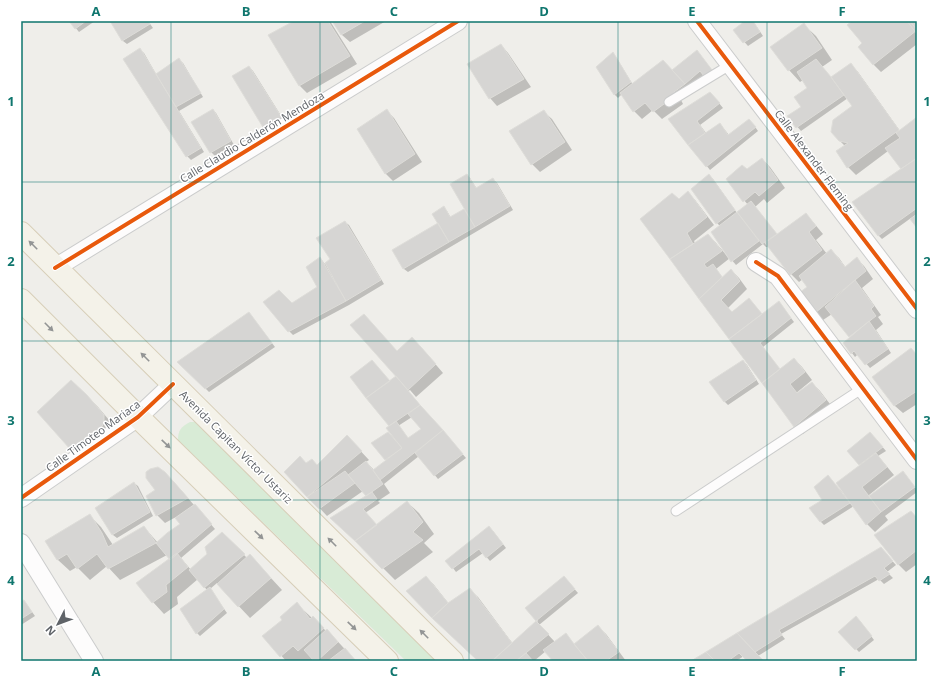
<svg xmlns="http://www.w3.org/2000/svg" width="938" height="682" viewBox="0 0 938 682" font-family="'Open Sans',sans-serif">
<rect width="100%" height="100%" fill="#efeeea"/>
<!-- green -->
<path fill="#d8ebd6" d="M190 422H195L436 661H406L178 440C178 430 181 427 190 422Z"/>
<!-- shadow -->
<path fill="#0003" fill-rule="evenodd" d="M70 21H95L79 32Z
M111 21H148L153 28 127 44 123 41Z
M296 21H330L357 64 307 93 300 86Z
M334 21H386L350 42 342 35Z
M741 21H753L763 36 748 46 734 30 743 24Z
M854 21H917V44L881 72 874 65 859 47 864 43Z
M804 25 816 36 832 60 822 67 832 79 851 65 858 72 900 131 917 118V226L911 218 882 239 878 235 903 169 888 151 856 175 848 167 845 146 839 140 853 106 848 98 801 131 788 116 802 107 808 88 803 80 800 82 789 70Z
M501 45 508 53 531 87 497 106 490 98Z
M140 50 144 53 156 74 179 60 183 63 203 97 179 111 204 152 191 160 187 156Z
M613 54 616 57 633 85 672 71 700 55 715 74 704 75 688 88 692 92 681 100 683 104 662 119 653 110 642 119 634 111 622 94 618 98 614 94Z
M249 67 253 71 285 122 268 132 265 129 233 76Z
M714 97 723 108 700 125 706 133 720 124 729 135 753 124 758 131 710 170 669 119Z
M213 110 216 113 234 145 215 156 211 152 192 122Z
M387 111 394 118 422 162 393 181 385 173Z
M544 112 552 119 572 150 540 172 532 164 511 131Z
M762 159 770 167 785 188 767 203 764 199 755 207 777 235 806 214 813 222 823 234 816 240 827 254 831 251 839 258 846 268 857 259 864 266 873 279 862 288 881 315 878 317 883 324 876 330 891 353 870 368 858 354 855 357 852 353 869 322 832 314 823 320 816 312 809 287 803 279 799 282 791 274 769 246 766 247 763 244 736 265 730 258 716 269 723 278 731 270 739 278 747 289 728 308 732 312 749 299 763 315 782 306 794 322 763 347 780 370 794 359 802 367 812 380 795 394 796 395 812 383 820 391 833 408 803 434 795 426 762 383 641 219 679 200 688 193 695 200 714 225 694 241 695 243 708 235 716 243 728 257 729 256 720 226 717 223 709 175 713 179 737 213 748 205 727 179 747 171Z
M467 175 470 178 477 189 493 179 497 183 513 210 408 272 404 269 394 251 439 224 443 208 447 211 451 218 465 209Z
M345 222 349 225 384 284 349 305 293 335 289 331 292 304 318 287 320 258 325 264 332 259Z
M364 315 397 352 420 346 443 373 416 397 410 390 408 391 466 458 438 479 419 456 384 484 390 493 378 501 380 503 365 513 377 526 407 502 419 513 434 534 424 543 433 552 395 580 359 544 335 522 368 496 363 491 327 516 286 472 307 464 317 465 355 445 369 460 366 462 374 470 387 461 372 443 388 433 394 437 391 426 390 382 397 376ZM412 417 423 429 409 439 398 426Z
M252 317 275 347 209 392 179 362Z
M911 349 917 355V404L903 413 895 406 873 377Z
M743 361 747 365 759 384 728 405 724 401Z
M86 395 98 407 115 427V434L109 449 105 444 83 459 71 448Z
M874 437 886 451 878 456 894 475 869 495 871 497 906 476 917 490V492L885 516 888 520 875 532 867 524 854 506 824 525 820 521 823 500 828 476 843 493 844 492 860 466 848 451Z
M173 481 215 529 181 558 191 570 208 554 222 533 247 558 250 555 282 590 250 618 217 583 210 589 227 613 200 636 197 633 207 590 198 579 177 597 178 604 164 614 153 602 137 583 171 559 167 555 120 580 107 566 90 580 77 567 70 571 58 560 46 542 89 515 101 527 113 545 144 527 158 543 181 525 176 517 165 523 157 515Z
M134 483 138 486 153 516 117 538 113 535 97 508Z
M911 512 917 518V564L906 572 898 564Z
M493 531 506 548 490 561 483 553 456 572 453 568Z
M884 552 896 565 887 572 893 578 884 584 879 579 781 634 785 639 758 656 763 661H749L744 656 736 661H693Z
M426 577 434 585 449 604 470 590 478 597 513 644 538 621 526 608 564 577 578 593 539 625 555 642 565 635 575 645 598 627 606 634 626 661H554L546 651 534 661H478L441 625Z
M21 600 27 605 35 616 21 625Z
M297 604 312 618H313L326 631 327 630 356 661H310L308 660 307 661H286L264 636 283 620Z
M860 621 874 640 859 652 840 632Z"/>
<!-- building -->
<path fill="#d6d5d3" stroke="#deddd9" d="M69 21H86L75 29Z
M110 21H148L150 24 122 41Z
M294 21H328L350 56 299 86 268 35Z
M332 21H365L341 35Z
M745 21H753L760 32 743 43 733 30Z
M852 21H910L917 30 873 65 858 47 862 43 847 25Z
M907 21H917V34Z
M804 23 822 48 788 71 770 47Z
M501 44 524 79 489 99 467 64Z
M140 48 201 148 186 157 123 59Z
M697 50 712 70 704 76 700 71 685 84 672 70Z
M613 52 631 82 614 95 596 67Z
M179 58 201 93 176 107 156 74Z
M816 59 831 77 844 95 796 128 787 116 801 107 794 97 807 88 797 72Z
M663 60 685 84 674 92 675 96 653 112 645 103 633 112 620 93Z
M851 63 899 130 847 168 836 151 848 143 839 141 831 132 833 120 852 106 831 77Z
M249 66 282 118 264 129 232 76Z
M710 92 720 103 697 121 705 133 688 145 668 119Z
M213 109 231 141 210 153 191 122Z
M387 109 415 154 385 174 357 129Z
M544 110 565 142 531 165 509 131Z
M917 117V133L916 134 917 136V158L901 169 885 148 900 138 896 133Z
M749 119 756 127 706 167 688 145 720 123 728 135Z
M762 158 778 180 759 196 755 192 743 202 726 179 742 165 747 169Z
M917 158V208L878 236 852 202Z
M467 174 476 188 493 178 510 206 475 227 450 184Z
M709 174 735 210 716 224 691 189Z
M688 191 707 217 687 233 693 244 670 259 640 219 672 193 679 199Z
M751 201 777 234 762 244 737 212Z
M444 206 450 217 464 209 475 227 449 242 432 214Z
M737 212 759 241 731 262 711 232Z
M806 213 816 226 809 232 822 250 790 275 765 243Z
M917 214V228L910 219Z
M345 221 381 280 346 301 325 263 330 259 316 238Z
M438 223 449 242 403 269 392 250Z
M708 234 722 251 704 264 707 268 713 264 722 277 699 299 670 259Z
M831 249 845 267 857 257 866 271 815 313 799 293 807 287 799 276Z
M320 257 346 301 288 332 263 302 279 290 292 303 317 287 306 267Z
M731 269 740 281 721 300 732 312 749 298 762 314 729 339 699 299Z
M855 280 874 306 871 309 876 316 849 337 825 307Z
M779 301 791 318 760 343 780 369 762 383 729 339Z
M249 312 272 343 205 389 177 362Z
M364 314 397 351 412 337 436 364 408 390 350 325Z
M869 321 888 349 865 365 854 351 851 354 843 343Z
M911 348 917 355V391L894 406 872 377Z
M794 358 805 372 790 384 797 393 812 382 826 400 794 427 762 383Z
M372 360 390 381 366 398 350 377Z
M743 360 756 380 724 402 709 382Z
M396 376 420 405 389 426 366 398Z
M71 380 87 395 104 415V422L97 438 93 433 70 449 37 412Z
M420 405 443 430 380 480 373 470 402 448 386 428 396 421 408 438 421 429 408 414Z
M443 430 463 454 434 476 415 453Z
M388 432 402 448 385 460 371 443Z
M870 432 883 447 859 465 847 451Z
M347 435 362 451 307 497 284 472 300 456 306 463 312 459 317 465Z
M876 453 887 467 862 487 881 512 866 525 836 483Z
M366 461 383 484 366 496 348 475Z
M158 467 165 472 188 498 156 516 146 496 155 490 146 478V472L150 469Z
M345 471 355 483 319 509 307 497Z
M903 471 915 487 881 512 869 496Z
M828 475 850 503 820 522 809 508 822 500 814 487Z
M134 482 150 512 112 535 95 508Z
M372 492 377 499 363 509 377 525 355 541 330 518Z
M407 501 423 522 413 532 423 540 382 569 355 541Z
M195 504 212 524 170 560 156 543 167 533 180 524 175 518Z
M911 511 917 518V550L898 565 874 535Z
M90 514 102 533 108 547 144 526 156 543 108 569 97 554 77 569 67 554 57 560 45 541Z
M489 526 503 544 486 558 479 549 452 569 445 561Z
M222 532 245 554 204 588 189 570 207 554 205 547Z
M881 547 893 561 884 568 890 574 879 581 875 576 779 630 782 635 755 652 737 633Z
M177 553 188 567 166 585 167 592 152 603 136 583Z
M250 554 271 578 238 607 217 584Z
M426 576 448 603 432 618 406 591Z
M564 576 575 589 536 621 525 608Z
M210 587 224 609 196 634 180 609Z
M470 588 512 643 492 661H478L432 618 448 603Z
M24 600 32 612 21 619V601Z
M297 602 310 619 313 616 324 628 298 651 293 646 280 657 262 636 282 620 280 617Z
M856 616 872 636 855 650 838 632Z
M536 621 549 634 516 661H492Z
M598 625 619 652 606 661H588L574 644Z
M327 629 338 642 317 661H314L304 650Z
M566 633 574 644 588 661H553L543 650Z
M737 633 755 652 764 661H747L739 653 728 661H715L706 652Z
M345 648 356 661H328Z
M706 652 715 661H691Z
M526 653 533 661H516Z"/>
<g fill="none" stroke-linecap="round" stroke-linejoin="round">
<!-- lane casing -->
<g stroke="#cbcccc" stroke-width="11">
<path id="lane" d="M669 102 730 65
M676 511 863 388"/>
</g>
<!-- street casing -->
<g stroke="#cbcccc" stroke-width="20">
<path id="street" d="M697 21 917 309
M756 262 778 276 917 460
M55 268 458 21
M21 498 138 417 173 384
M21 543 94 661"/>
</g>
<!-- primary casing -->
<g stroke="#d7ceb8" stroke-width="24">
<path id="primary" d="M21 233 452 661
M21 300 138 417 387 661"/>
</g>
<!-- lane -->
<use href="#lane" stroke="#fdfcfc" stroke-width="9"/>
<!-- street -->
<use href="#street" stroke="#fdfcfc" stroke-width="18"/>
<!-- primary -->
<use href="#primary" stroke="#f4f2e9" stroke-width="22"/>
<!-- cycleway casing -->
<g stroke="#fff" stroke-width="6">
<path id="cycleway" d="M697 21 917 309
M756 262 778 276 917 460
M55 268 458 21
M21 498 138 417 173 384"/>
</g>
<!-- cycleway -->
<use href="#cycleway" stroke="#e8590c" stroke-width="4"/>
</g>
<!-- one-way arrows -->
<defs><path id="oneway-solid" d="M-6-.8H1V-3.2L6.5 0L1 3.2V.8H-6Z"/></defs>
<g fill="#939595">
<use href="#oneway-solid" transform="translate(33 245) rotate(-135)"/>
<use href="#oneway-solid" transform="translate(49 327) rotate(45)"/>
<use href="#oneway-solid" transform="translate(145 357) rotate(-135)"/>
<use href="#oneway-solid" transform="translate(166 444) rotate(44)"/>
<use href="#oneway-solid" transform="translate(259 535) rotate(44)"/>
<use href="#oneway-solid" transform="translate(332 542) rotate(-135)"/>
<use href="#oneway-solid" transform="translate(352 626) rotate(44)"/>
<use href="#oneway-solid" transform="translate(424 634) rotate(-135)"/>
</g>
<!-- grid -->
<path fill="none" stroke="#0f766e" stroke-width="1" stroke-opacity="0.55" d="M171 21V661M320 21V661M469 21V661M618 21V661M767 21V661M21 182H917M21 341H917M21 500H917"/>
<g text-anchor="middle" stroke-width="3" stroke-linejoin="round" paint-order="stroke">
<!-- street labels -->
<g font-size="11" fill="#5f6368" stroke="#fff">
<text transform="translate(252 137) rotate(-31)" y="4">Calle Claudio Calderón Mendoza</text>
<text transform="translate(814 160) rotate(53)" y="4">Calle Alexander Fleming</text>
<text transform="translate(93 436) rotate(-36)" y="4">Calle Timoteo Mariaca</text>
<text transform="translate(236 447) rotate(45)" y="4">Avenida Capitan Víctor Ustariz</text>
</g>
</g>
<!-- border -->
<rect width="938" height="682" fill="none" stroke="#ffffff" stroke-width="44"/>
<!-- north arrow -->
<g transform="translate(58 624) rotate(228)" stroke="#ffffff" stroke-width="3" paint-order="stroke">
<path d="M0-3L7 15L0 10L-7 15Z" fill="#5f6368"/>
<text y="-6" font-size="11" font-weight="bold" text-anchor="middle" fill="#5f6368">N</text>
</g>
<rect x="22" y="22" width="894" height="638" fill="none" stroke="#0f766e" stroke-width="1.5"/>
<g font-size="13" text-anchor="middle" font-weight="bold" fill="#0f766e">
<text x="96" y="16">A</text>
<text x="246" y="16">B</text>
<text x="394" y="16">C</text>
<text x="544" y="16">D</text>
<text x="692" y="16">E</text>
<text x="842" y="16">F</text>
<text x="11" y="106">1</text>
<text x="927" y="106">1</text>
<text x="11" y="266">2</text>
<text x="927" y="266">2</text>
<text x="11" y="425">3</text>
<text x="927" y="425">3</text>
<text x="11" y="585">4</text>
<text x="927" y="585">4</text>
<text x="96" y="676">A</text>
<text x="246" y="676">B</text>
<text x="394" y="676">C</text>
<text x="544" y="676">D</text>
<text x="692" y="676">E</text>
<text x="842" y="676">F</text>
</g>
</svg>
